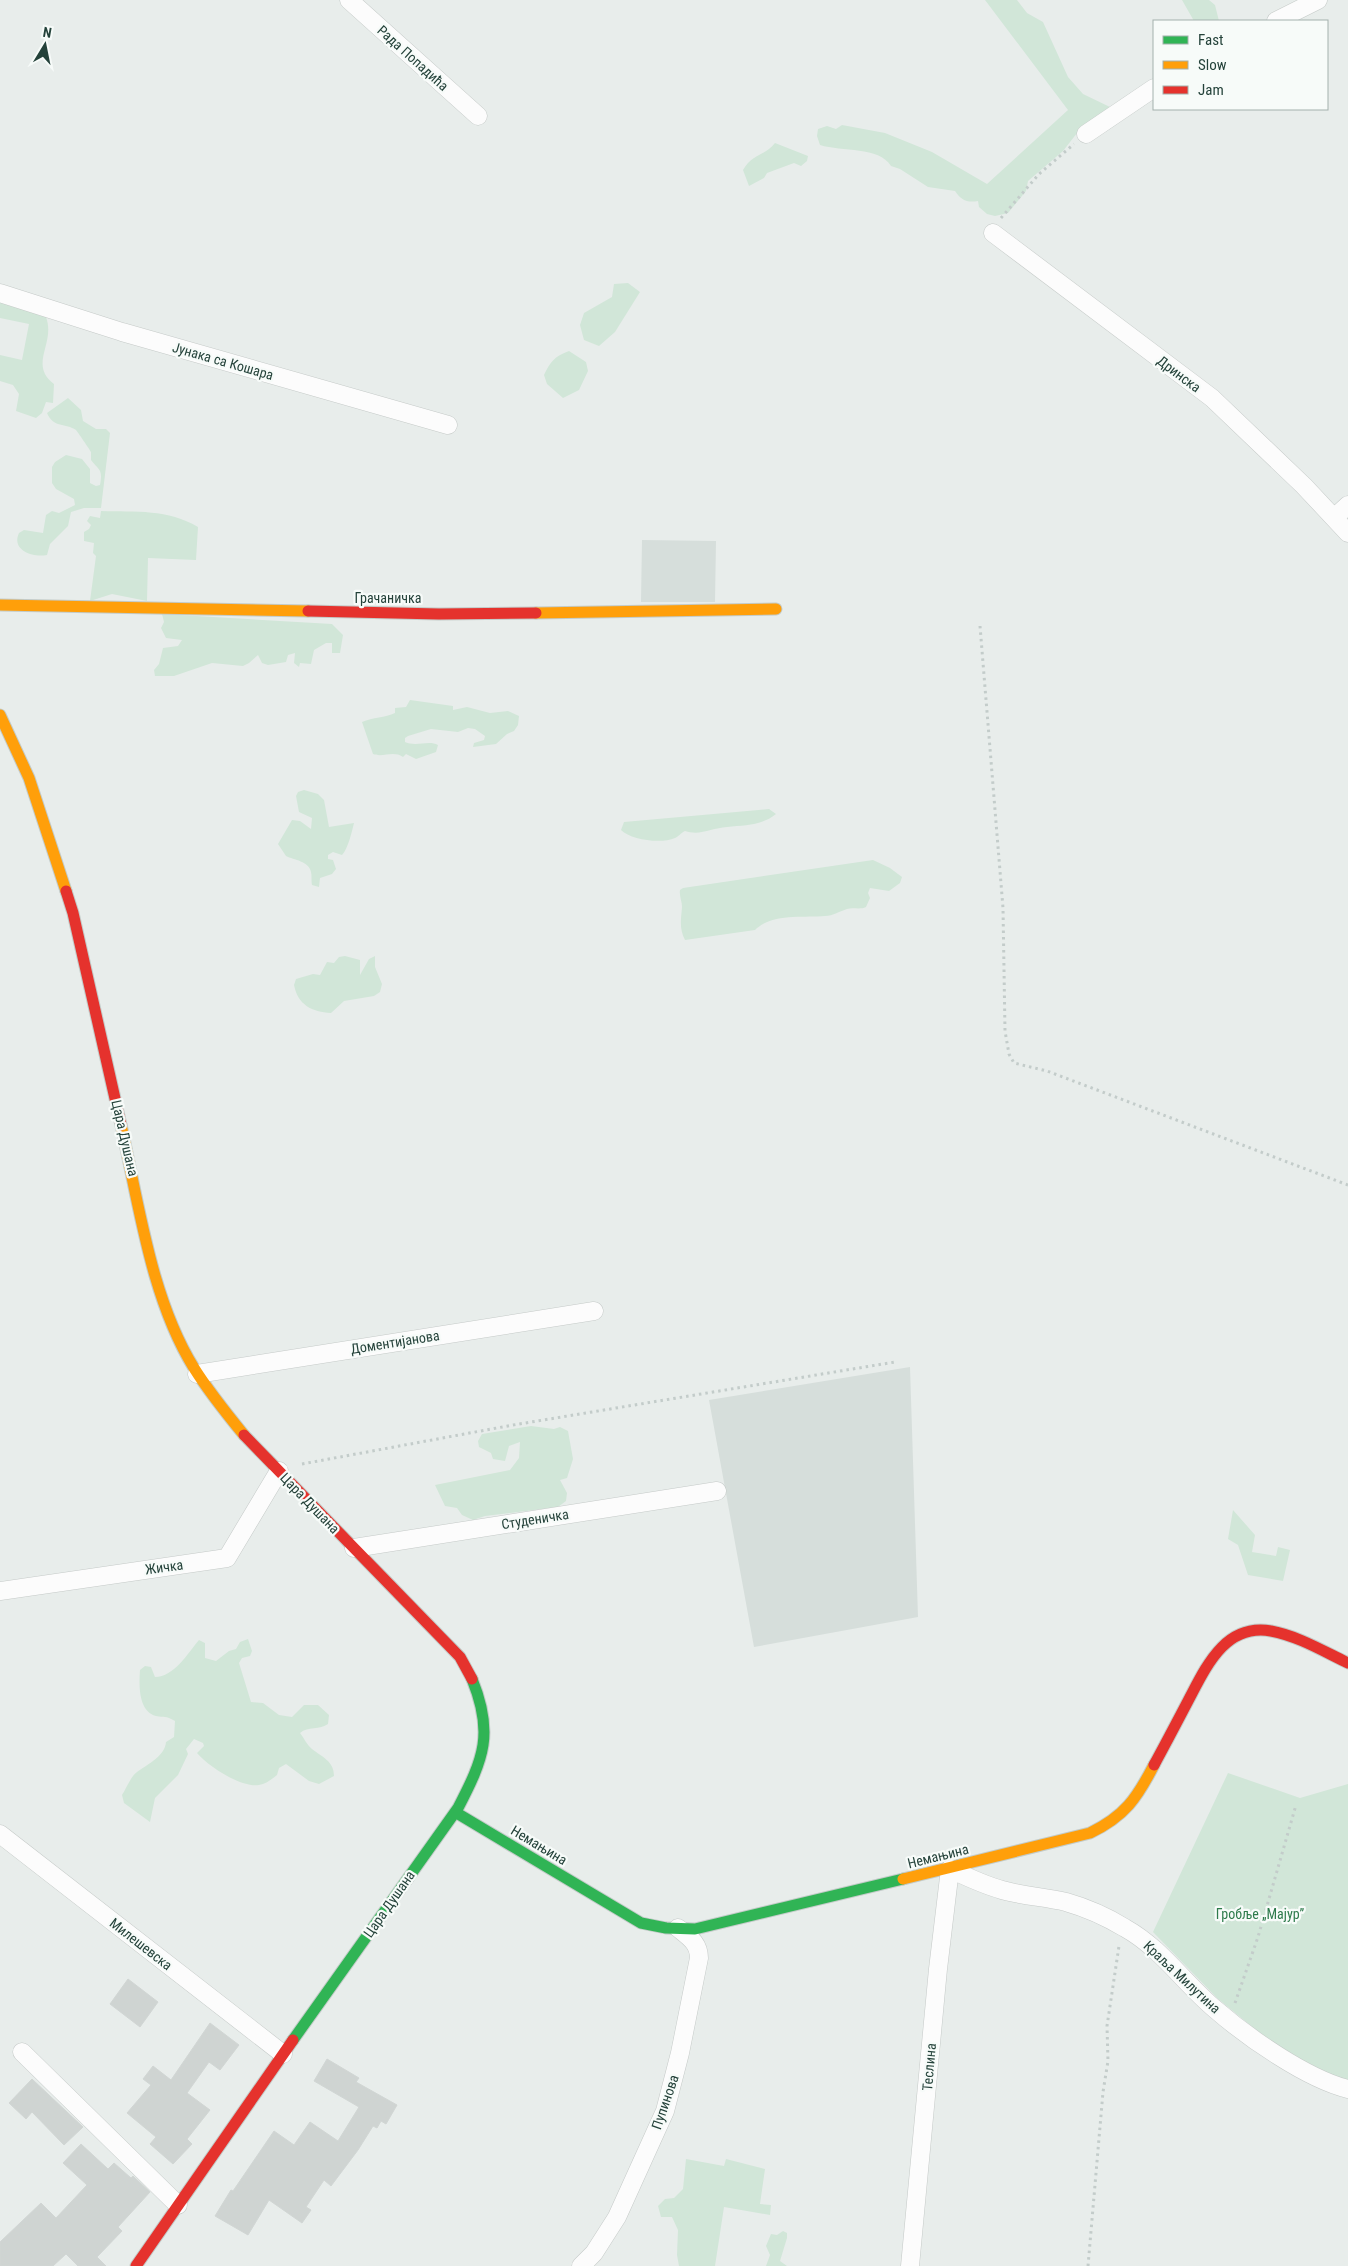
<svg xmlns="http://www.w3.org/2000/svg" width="1348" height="2266" viewBox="0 0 1348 2266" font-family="'Roboto Condensed',sans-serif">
<rect width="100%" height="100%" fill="#e8edeb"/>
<!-- built -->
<path fill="#d6dedb" d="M642 540 716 541 715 602H641Z
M910 1367 918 1617 754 1647 709 1400Z"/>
<!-- green -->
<path fill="#d1e6d8" d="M985 0H1017L1027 13 1043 22 1068 77 1083 94 1110 107 1081 128 1063 151 1028 181 1026 191 1008 213 995 216 987 214 979 207 978 201C967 203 961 200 955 191L928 187 900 169 891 166C879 146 842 152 820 145L817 136 818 129 827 126 836 129 842 125 885 133 932 152 987 184 1068 110Z
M1182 0H1209L1215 5 1219 21H1194Z
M775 143 808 156 807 161 801 166 794 163 767 173 764 178 749 186 743 170C753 153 765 156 775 143Z
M628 283 640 292 615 332 599 346 584 340 580 325 584 313 612 297 614 284Z
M0 300 34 310 38 315 46 317C56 344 28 364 54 384L53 403 46 402 42 413 36 418 16 411 19 394 13 385 0 381V355L22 360 29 324 0 318Z
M569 351 586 362 588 371 579 390 563 398 547 384 544 375C550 362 555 356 569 351Z
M68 398 81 410 83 421 96 429H106L110 433 101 508H84L71 512 68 526 50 544 47 555C32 558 11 550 19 533L24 530 43 533 46 515 52 511 59 513 75 505 74 499 56 489 52 483V467L55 462 66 455 82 459 90 469V483L96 486 100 485C103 468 99 471 91 460V452C90 450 77 431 76 430 66 423 53 428 47 413Z
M101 511C136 512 168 509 198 527L196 560 148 558 147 601 112 594 90 601 96 556 93 553 94 543 84 541V532L89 529 91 525 87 521 90 516 100 518Z
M162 614 332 624 343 635 340 653H332V643H326L314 650 311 664 300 663 299 667 294 663 295 653 288 655 286 662 268 665 262 663 258 655 249 663 243 666 212 663 174 676H155L154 670 159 664 163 648 178 646 182 640 166 638 161 628 164 622Z
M410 700 453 706V710L467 707 490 713 508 711 519 716 518 725 514 731 507 734 496 744 473 747 474 743 484 740 485 736 475 729 468 728 458 732 431 729 408 736 405 738V742C416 747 429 740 438 745L436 752 416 759 406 754 403 757C393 750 383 758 373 754L362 722C373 717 385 718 395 713V708L406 707Z
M304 790 318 794 324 800 329 827 354 823C352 831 348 849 342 855L333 852 328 855V859L333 860 336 869 332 874 320 878 319 887 312 885C311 880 312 876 311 872 309 861 294 860 286 856L278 844 292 820 300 821 311 829 312 818 299 812 296 796 298 792Z
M769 809 776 814C761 826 745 825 727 827 712 828 700 836 685 831 681 833 678 837 675 838 661 844 631 840 621 830L624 822Z
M873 860 890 868 902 877 900 883 889 891 870 888 868 893 870 898 866 907C860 910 853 907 847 909 840 911 833 916 825 916 803 918 772 913 755 930L685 940C679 928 681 920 682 907 682 901 679 896 680 890L683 888Z
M345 956 360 960V975L369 959 375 956V967L382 984 380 992 374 996 344 1001 331 1013C312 1012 298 1005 294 985L296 979 313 974 320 975 327 962 334 963 339 957Z
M531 1426 554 1429 560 1427 568 1431 573 1459 567 1478 560 1480 567 1493 566 1501 558 1507 485 1516 473 1520 462 1515 457 1508 445 1506 435 1485 510 1470 519 1458 520 1442 509 1446 505 1461 493 1459 491 1453 479 1447 478 1441 482 1434Z
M1233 1510 1255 1535 1252 1552 1276 1556 1278 1547 1290 1550 1283 1581 1248 1575 1238 1545 1228 1539Z
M248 1639 252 1651 250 1656 242 1658 239 1663 251 1702 263 1703 279 1715 292 1717 304 1705H318L329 1715 328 1724C320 1730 308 1726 300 1733 304 1738 307 1745 312 1749 322 1757 334 1761 334 1776L319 1784 309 1781 286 1764 279 1768 277 1775C272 1779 266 1784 259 1785 241 1788 208 1766 197 1753L204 1746 203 1743 194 1739 186 1749 188 1754 178 1775 155 1798 150 1822 124 1803 122 1795C126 1789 131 1776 137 1772 148 1764 165 1756 166 1742L174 1737 175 1721C165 1715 165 1718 156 1716 138 1711 139 1685 140 1670L145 1666 151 1667 155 1677C174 1677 188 1653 199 1640L205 1643V1658L216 1661 229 1651 236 1649 240 1642Z
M1228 1773 1300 1798 1348 1784V2083L1339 2081 1278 2048 1217 1998 1153 1932Z
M686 2159 724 2166 726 2159 765 2169 760 2204 771 2205 770 2215 724 2207 715 2266H679L677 2255 678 2230 672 2217H661L658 2206 665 2199 674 2198 683 2189Z
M783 2231 787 2233V2238L780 2261 787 2266H766L770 2255 766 2246 771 2234 777 2235Z"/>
<!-- building -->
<path fill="#cfd4d2" stroke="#d1d6d4" d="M128 1979 158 2002 140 2027 110 2004Z
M210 2023 239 2045 220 2070 209 2062 187 2093 210 2110 187 2139 192 2144 173 2164 150 2144 156 2137 127 2113 151 2085 143 2079 153 2066 171 2080Z
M327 2059 359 2078 356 2082 397 2105 386 2124 381 2121 377 2128 373 2126 358 2150 331 2186 324 2180 306 2207 311 2210 302 2223 269 2200 248 2235 215 2216 231 2190 233 2191 274 2131 294 2145 310 2122 338 2141 359 2107 314 2081Z
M32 2079 83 2127 64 2145 32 2112 26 2119 9 2103Z
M81 2144 108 2169 114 2163 131 2178 133 2176 150 2192 118 2227 122 2231 97 2257 106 2266H78L66 2254 53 2266H0V2242L41 2203 56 2218 87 2185 63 2163Z"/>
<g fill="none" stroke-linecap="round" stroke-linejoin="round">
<!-- street casing -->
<g stroke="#c5cac8" stroke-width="19">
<path id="street" d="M349 0 478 116
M1276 21 1318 0
M1086 134 1154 88
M993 233 1212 398 1304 486 1348 533
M0 293 122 332 448 425
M1334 518 1348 505
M197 1374 594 1311
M354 1548 717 1491
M0 1591 227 1558 279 1471
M0 1834 283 2054
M22 2052 178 2205
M581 2266 594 2253 617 2217 665 2111 680 2053 699 1958C699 1943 689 1937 678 1928
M910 2266 938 1969 950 1869C967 1877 984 1885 1002 1890 1023 1896 1045 1897 1066 1902 1087 1908 1107 1917 1125 1928 1161 1948 1184 1983 1215 2009 1247 2037 1307 2079 1348 2089"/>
</g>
<!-- fast casing -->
<g stroke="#c3cbc8" stroke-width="13">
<path id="fast" d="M455 1812 641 1923 666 1928 695 1929 903 1879
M293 2040 458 1808C484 1758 494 1733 472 1679"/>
</g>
<!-- slow casing -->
<g stroke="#c3cbc8" stroke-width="13">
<path id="slow" d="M0 605 308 611
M536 613 776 609
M0 715 29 778 66 891
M121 1125C139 1204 151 1299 194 1368 209 1392 226 1413 244 1435
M903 1879 1090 1833C1125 1816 1137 1798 1154 1765"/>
</g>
<!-- jam casing -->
<g stroke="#c3cbc8" stroke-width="13">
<path id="jam" d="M308 611 439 614 536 613
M66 891 73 913 121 1125
M244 1435 460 1657 472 1679
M1154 1765C1166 1743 1177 1722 1188 1701 1206 1667 1225 1623 1271 1631 1298 1636 1323 1651 1348 1663
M136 2266 293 2040"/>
</g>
<!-- path -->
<path stroke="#c3ccca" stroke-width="3" stroke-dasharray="2.5 4" stroke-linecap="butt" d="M1001 218 1039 174 1074 144
M980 626 1003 908 1005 1031 1009 1054 1014 1063 1047 1071 1348 1185
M302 1464 513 1425 895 1362
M1235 2003 1258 1937 1296 1805
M1088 2266 1103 2092 1108 2061 1107 2026 1119 1946"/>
<!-- street -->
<use href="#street" stroke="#fcfcfc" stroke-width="18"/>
<!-- fast -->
<use href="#fast" stroke="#30b455" stroke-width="11"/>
<!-- slow -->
<use href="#slow" stroke="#ff9f0a" stroke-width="11"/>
<!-- jam -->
<use href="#jam" stroke="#e5322d" stroke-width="11"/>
</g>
<g text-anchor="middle" stroke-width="4.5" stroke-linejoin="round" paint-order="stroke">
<!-- street labels -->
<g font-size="14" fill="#24423a" stroke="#f7fbf9">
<text transform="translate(413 58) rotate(42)" y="5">Рада Попадића</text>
<text transform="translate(223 361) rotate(16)" y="5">Јунака са Кошара</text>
<text transform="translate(1179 374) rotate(37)" y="5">Дринска</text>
<text x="388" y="603">Грачаничка</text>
<text transform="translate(125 1138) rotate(77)" y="5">Цара Душана</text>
<text transform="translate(395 1342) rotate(-9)" y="5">Доментијанова</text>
<text transform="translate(310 1503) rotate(46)" y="5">Цара Душана</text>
<text transform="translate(535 1519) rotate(-9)" y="5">Студеничка</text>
<text transform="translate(164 1567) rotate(-8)" y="5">Жичка</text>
<text transform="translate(539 1845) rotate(31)" y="5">Немањина</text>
<text transform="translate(938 1856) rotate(-14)" y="5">Немањина</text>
<text transform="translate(389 1904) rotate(-55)" y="5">Цара Душана</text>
<text transform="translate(141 1944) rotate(38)" y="5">Милешевска</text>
<text transform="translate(1182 1977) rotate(43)" y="5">Краља Милутина</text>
<text transform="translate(929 2067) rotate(-85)" y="5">Теслина</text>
<text transform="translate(665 2102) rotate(-71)" y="5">Пупинова</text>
</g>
<!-- park labels -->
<g font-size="14" fill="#2d7a4b" stroke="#f7fbf9">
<text x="1260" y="1919">Гробље „Мајур”</text>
</g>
</g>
<!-- legend -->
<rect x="1153" y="20" width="175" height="90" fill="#f7fbf9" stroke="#a3b1ad"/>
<rect x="1163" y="36" width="25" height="8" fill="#30b455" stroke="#a3b1ad"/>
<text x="1198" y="45" font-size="15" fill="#24423a">Fast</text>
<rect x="1163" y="61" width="25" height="8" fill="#ff9f0a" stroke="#a3b1ad"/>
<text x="1198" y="70" font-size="15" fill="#24423a">Slow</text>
<rect x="1163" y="86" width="25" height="8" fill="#e5322d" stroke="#a3b1ad"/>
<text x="1198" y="95" font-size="15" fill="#24423a">Jam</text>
<!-- north arrow -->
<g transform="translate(45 45) rotate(10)" stroke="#f7fbf9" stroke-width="4" paint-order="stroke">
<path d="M0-4L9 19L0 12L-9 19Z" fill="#24423a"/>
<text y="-8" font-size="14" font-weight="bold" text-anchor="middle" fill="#24423a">N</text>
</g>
</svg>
